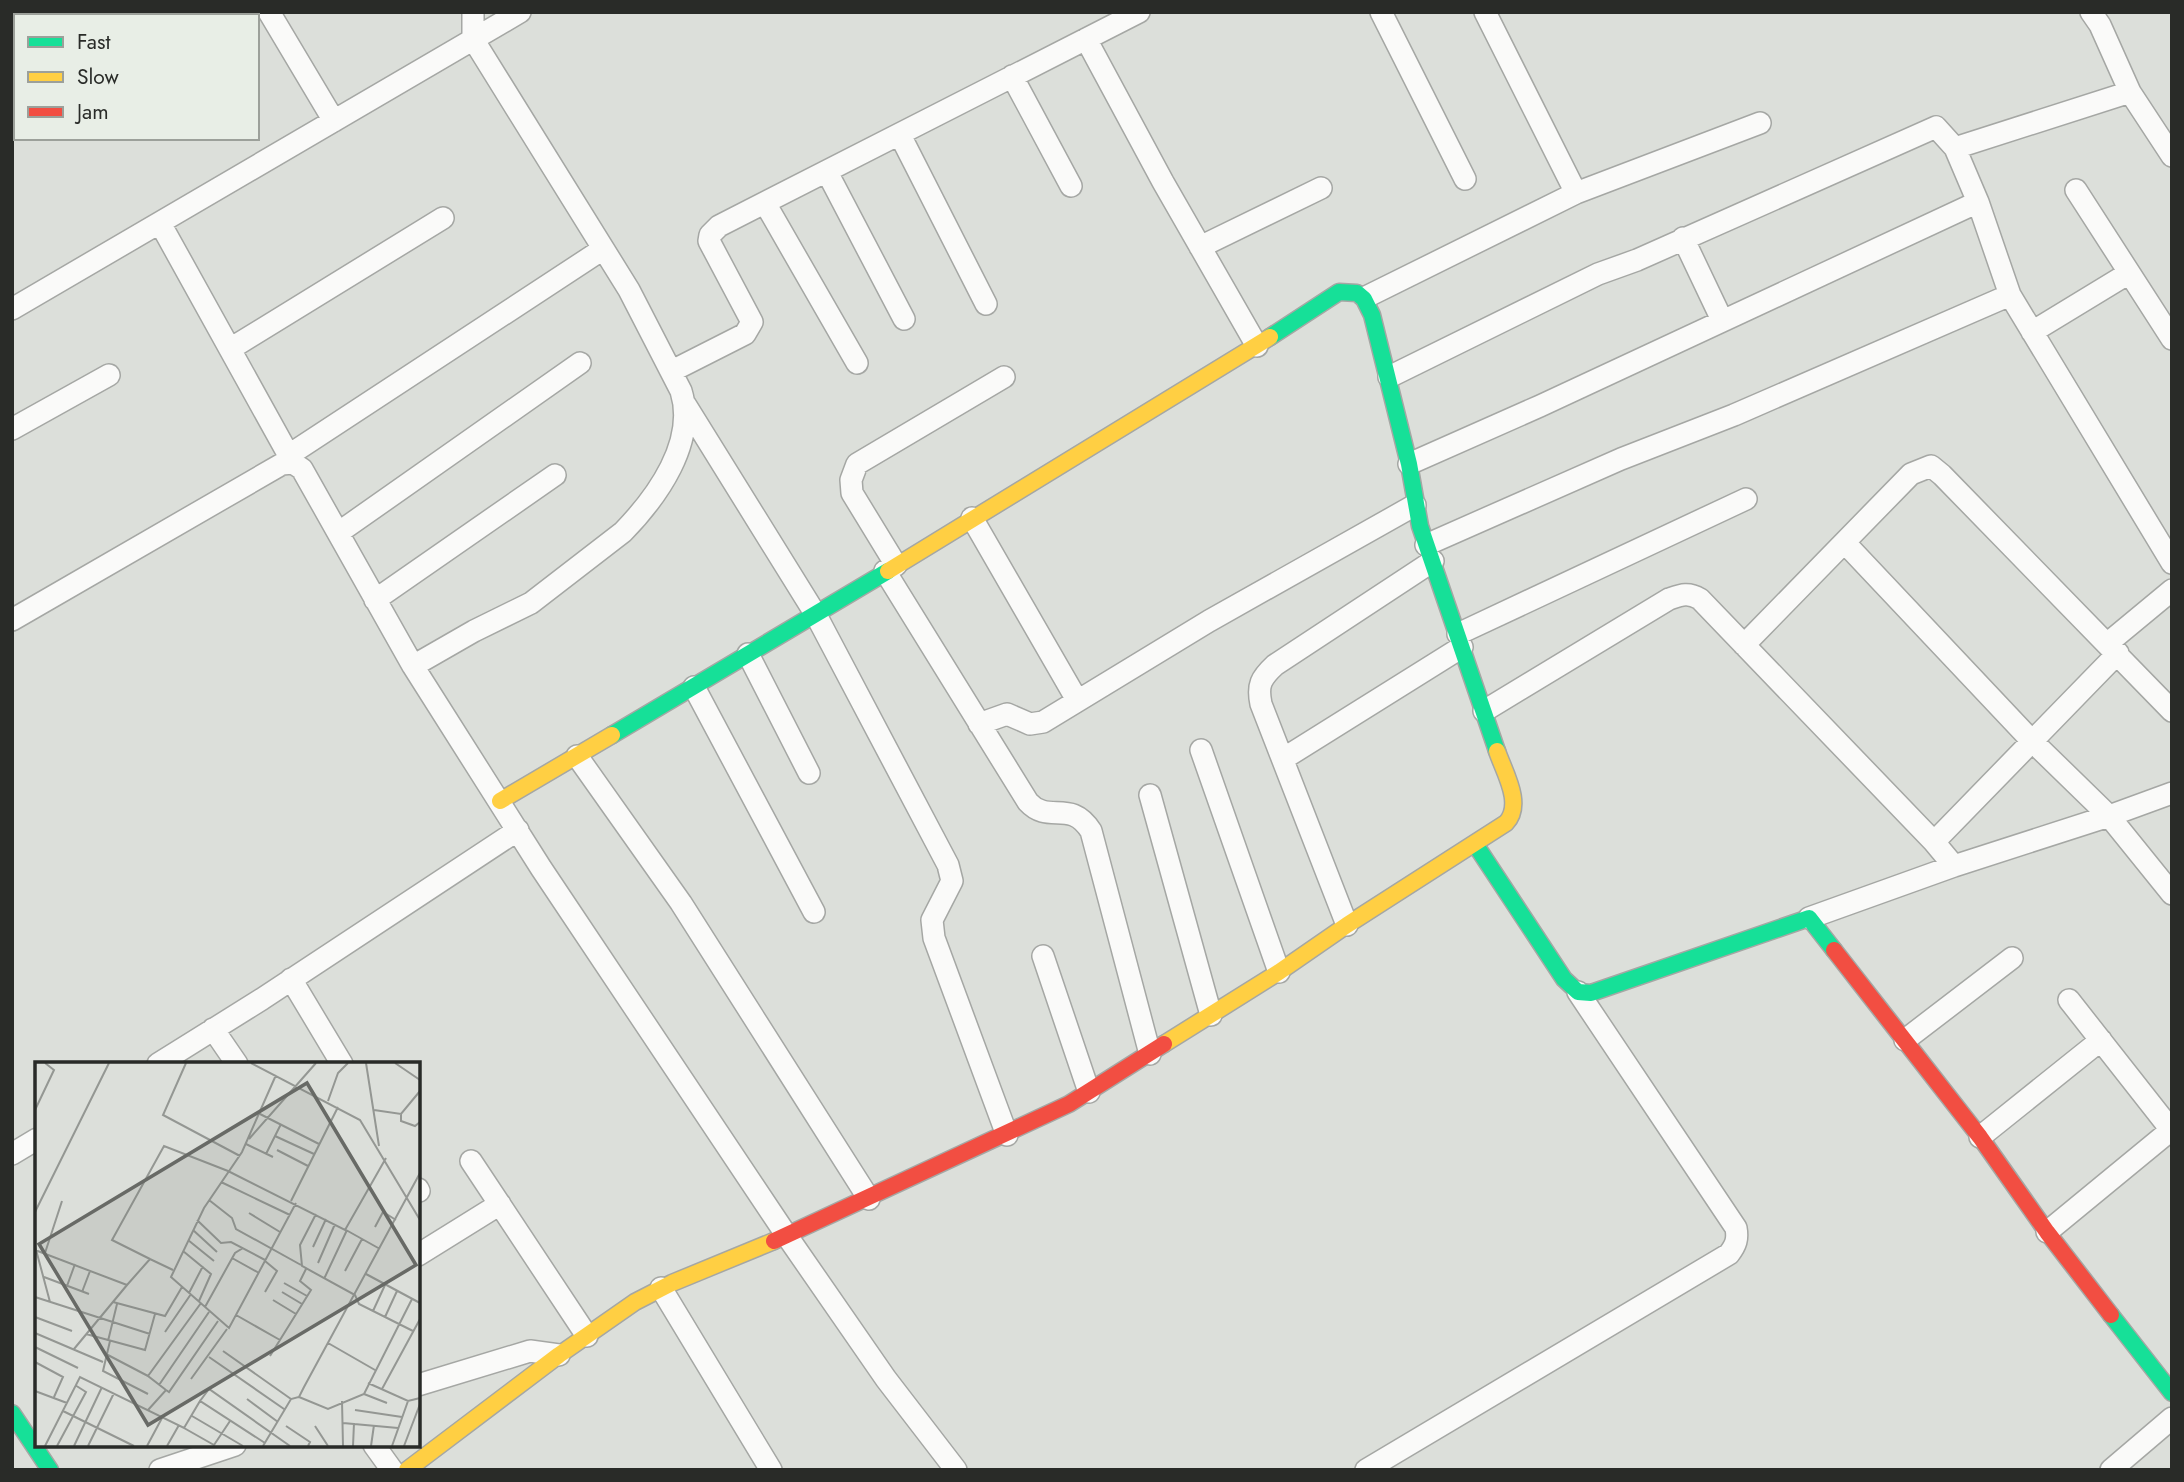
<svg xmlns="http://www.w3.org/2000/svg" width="2184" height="1482" viewBox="0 0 2184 1482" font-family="Jost,sans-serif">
<rect width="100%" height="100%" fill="#dcdfda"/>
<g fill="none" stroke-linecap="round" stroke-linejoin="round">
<!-- street casing -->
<g stroke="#a5a7a4" stroke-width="24">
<path id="street" d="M269 12 334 121
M1381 12 1465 179
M1485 12 1576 193
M2091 12 2100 25 2130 92 2172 156
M1086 39 1163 182 1257 346
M1012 76 1071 186
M900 135 986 304
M827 172 904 319
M2076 190 2172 339
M765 203 857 363
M160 223 293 463
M1683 238 1722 320
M1200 247 1321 188
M2010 295 2172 563
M1366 297 1576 193 1760 123
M12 309 520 12
M2032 332 2129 273
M230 349 443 218
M672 371 745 334 752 322 709 241 710 235 719 226 1139 12
M1389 377 1598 274 1637 260 1936 127 1955 148 2130 92
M685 404 816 615 948 865 952 881 932 920 934 938 1007 1135
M12 429 109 375
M289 455 603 249
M1409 464 1540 406 1978 202
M972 518 1077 700
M338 533 580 363
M1845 543 2031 740 2109 816 2172 894
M1426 545 1621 459 1734 415 2010 295 1978 202 1955 148
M896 565 852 493 851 480 857 464 1004 377
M885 571 1028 802C1049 825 1070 798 1091 831L1150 1054
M375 600 555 475
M12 620 282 464 293 463 302 469 413 666 541 868 787 1236 886 1379 956 1470
M1458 634 1746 499
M2108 643 2172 590
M1744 645 1911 474 1931 466 1942 475 2172 711
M748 654 809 773
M413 666 474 631 531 603 623 532C657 497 697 442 681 391L629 290 473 39V12
M694 687 814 912
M1484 711 1669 599C1681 595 1688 592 1700 599L1934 842 1954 866
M979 724 1007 714 1030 724 1043 722 1209 621 1415 505
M1201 750 1279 972
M577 756 681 903 869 1199
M1283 759 1462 647
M1150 795 1211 1015
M1934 842 2118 653
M1809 918 1954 866 2109 816 2172 793
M1347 925 1261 704C1257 685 1261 678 1275 665L1433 561
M1043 956 1089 1092
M291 979 342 1064
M2069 1000 2172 1131
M213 1029 237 1064
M1905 1040 2012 958
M158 1064 262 999 518 830
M1980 1137 2101 1040
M12 1154 37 1139
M471 1161 587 1336
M418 1189 419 1191
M2047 1232 2171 1130
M418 1255 500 1204
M661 1288 771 1470
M418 1385 530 1351 559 1355
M374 1445 392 1470
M160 1470 235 1445
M1366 1470 1729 1254C1736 1245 1738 1239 1736 1228L1578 992
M2111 1470 2172 1418"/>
</g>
<!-- fast casing -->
<g stroke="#a5a7a4" stroke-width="19">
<path id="fast" d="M1270 337 1339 292 1357 293 1364 299 1372 315 1409 464 1420 526 1497 751
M612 735 888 571
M1475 844 1564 979 1578 992 1591 993 1809 918 1834 950
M2111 1315 2172 1393
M12 1413 50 1470"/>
</g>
<!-- slow casing -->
<g stroke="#a5a7a4" stroke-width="19">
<path id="slow" d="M888 571 1270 337
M500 801 612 735
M1164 1044 1279 972 1347 925 1506 823C1524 804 1504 772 1497 751
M407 1470 559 1355 635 1302 672 1283 774 1241"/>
</g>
<!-- jam casing -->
<g stroke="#a5a7a4" stroke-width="19">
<path id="jam" d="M1834 950 1980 1137 2047 1232 2111 1315
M774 1241 1069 1104 1164 1044"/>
</g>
<!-- street -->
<use href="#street" stroke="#fafaf9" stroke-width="21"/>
<!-- fast -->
<use href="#fast" stroke="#16e098" stroke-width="16"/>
<!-- slow -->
<use href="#slow" stroke="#ffcf43" stroke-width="16"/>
<!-- jam -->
<use href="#jam" stroke="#f24e42" stroke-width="16"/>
</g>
<!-- overview -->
<g transform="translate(35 1062)">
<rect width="385" height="385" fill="#dcdfda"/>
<path fill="none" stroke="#949793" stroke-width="2" d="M151 1 128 53 205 94M216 1 325 58 385 158M331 1 344 84M360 1 385 18M241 13 207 90 169 146 136 215 194 266 261 141M293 39 303 11 313 1M0 48 19 8 10 1M339 48 366 52 385 29M223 51 284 82M366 52V59L380 64 385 60M240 74 279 92M214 77 281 1M211 82 238 95M242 88 273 104M231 92 246 62M186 120 255 153M174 138 197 156 201 167 266 203M256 139 303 45M0 150 74 1M214 151 245 170M281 152 265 183 267 204 320 233 324 242 378 269M162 158 186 181 196 180 230 198M340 165 348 150 361 158M158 168 182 190M311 168 345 187M153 178 179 199M0 184 15 240M278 185 291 157M0 188 92 223 115 197 138 208M148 189 176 212 164 239M10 191 27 139M197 196 224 211M115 197 77 178 129 84 193 109 310 168 351 96M230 199 242 209 230 230M283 201 300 162M310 209 327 177M331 212 385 241M9 215 54 232M289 217 312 168M249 221 272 234M32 224 40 202M47 230 55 209M247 230 267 242M154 231 168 204M0 235 115 272M238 238 261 252M78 240 130 254 147 225M170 245 200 191 208 186M338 249 350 223M201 253 245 278M0 255 37 269M350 255 362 229M130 270 156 232M0 271 68 300M51 272 110 288 120 252M73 279 82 242M75 279 68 309 113 332M293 281 340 308M0 285 43 306M39 287 92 223M188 289 256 337M71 292 113 314M235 294 276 228 265 219 271 207M174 295 249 347M0 300 28 315 19 335M156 317 192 267M333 321 373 339 385 336M124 323 174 250M347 327 385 257M131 328 113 314 166 241M0 329 32 341M329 332 352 341M264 335 293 347 329 332 377 237M212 337 243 360M165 339 174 327 255 384M307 339 308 384M113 348 131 328 134 330 183 259M320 348 367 355M28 349 99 384M157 354 208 384M308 361 363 366M251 364 275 380 273 384M280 364 293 384M149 366 179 383 195 359M10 384 45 315 149 366 165 339 230 381M22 384 51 330 40 323M39 384 67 325M53 384 79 331M112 384 127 356M132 384 144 363M228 384 256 337 264 335 269 325 385 111M318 384 319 361M336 384 339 363M357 384 373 339M369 384 385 342"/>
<path fill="#686a66" fill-opacity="0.15" stroke="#686a66" stroke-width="3.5" d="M272 21 381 203 113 363 4 182Z"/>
<rect width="385" height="385" fill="none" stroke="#292b28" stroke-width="3.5"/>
</g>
<!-- border -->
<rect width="2184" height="1482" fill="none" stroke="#292b28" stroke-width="28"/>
<!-- legend -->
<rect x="14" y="14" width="245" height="126" fill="#e8eee6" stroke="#9ca09a" stroke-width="2"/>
<rect x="28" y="37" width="35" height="10" fill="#16e098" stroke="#9ca09a" stroke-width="2"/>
<text x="77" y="49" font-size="21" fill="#292b28">Fast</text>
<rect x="28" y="72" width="35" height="10" fill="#ffcf43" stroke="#9ca09a" stroke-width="2"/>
<text x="77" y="84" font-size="21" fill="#292b28">Slow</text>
<rect x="28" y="107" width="35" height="10" fill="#f24e42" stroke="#9ca09a" stroke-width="2"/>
<text x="77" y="119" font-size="21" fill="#292b28">Jam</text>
</svg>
